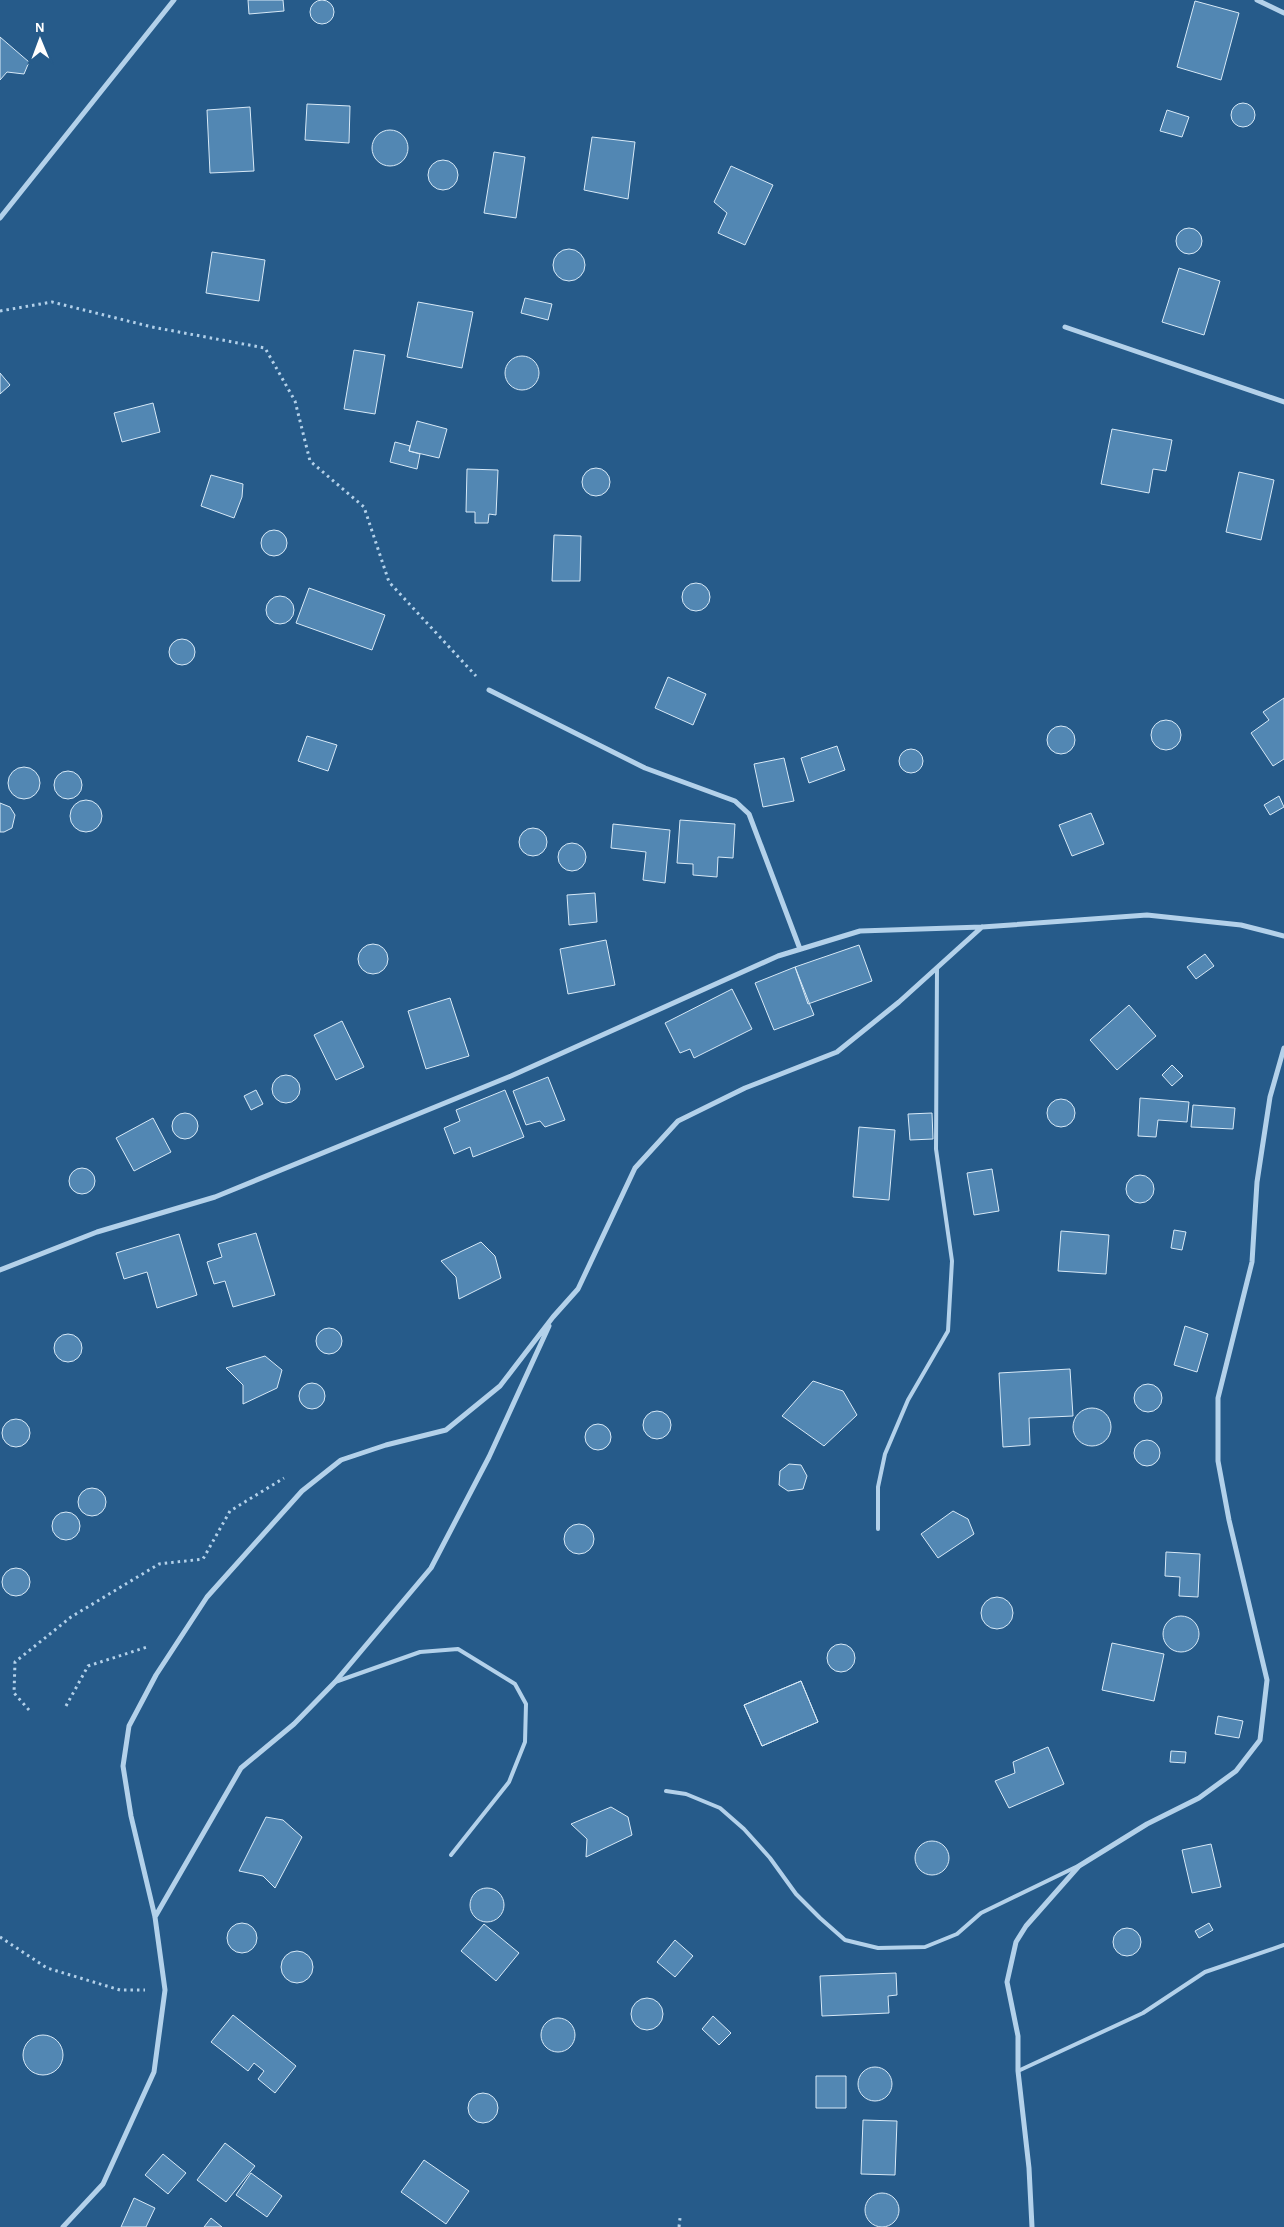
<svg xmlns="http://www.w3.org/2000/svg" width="1284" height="2227" viewBox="0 0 1284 2227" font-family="'Alegreya Sans',sans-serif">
<rect width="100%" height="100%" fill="#265b8a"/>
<!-- building -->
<path fill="#5287b3" stroke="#d7e9f7" d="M310 12a12 12 0 1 1 24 0a12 12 0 1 1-24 0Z
M248 0H283L284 11 249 14Z
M1195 1 1239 13 1221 80 1177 67Z
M0 37 29 62 24 74 7 72 0 80Z
M1231 115a12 12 0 1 1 24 0a12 12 0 1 1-24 0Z
M307 104 350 106 349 143 305 140Z
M250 107 254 171 210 173 207 110Z
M1167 110 1189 117 1182 137 1160 131Z
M372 148a18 18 0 1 1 36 0a18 18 0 1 1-36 0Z
M592 137 635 142 628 199 584 190Z
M494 152 525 157 516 218 484 213Z
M428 175a15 15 0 1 1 30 0a15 15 0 1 1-30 0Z
M731 166 773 185 745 245 718 233 727 213 714 202Z
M1176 241a13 13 0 1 1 26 0a13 13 0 1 1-26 0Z
M553 265a16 16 0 1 1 32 0a16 16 0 1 1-32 0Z
M212 252 265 260 259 301 206 293Z
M1179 268 1220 281 1204 335 1162 322Z
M525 298 552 304 548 320 521 313Z
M418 302 473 312 462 368 407 357Z
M354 350 385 355 375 414 344 409Z
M505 373a17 17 0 1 1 34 0a17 17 0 1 1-34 0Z
M0 373 10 385 0 394Z
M153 403 160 432 122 442 114 413Z
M417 421 447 429 439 458 409 451Z
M1112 429 1172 440 1166 471 1153 469 1149 493 1101 484Z
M395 442 410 446 409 451 420 454 417 469 390 462Z
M582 482a14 14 0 1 1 28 0a14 14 0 1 1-28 0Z
M467 469 498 470 496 515 489 514 488 523H475V512H466Z
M1239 472 1274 480 1261 540 1226 532Z
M211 475 243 484 242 497 234 518 201 506Z
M261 543a13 13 0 1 1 26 0a13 13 0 1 1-26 0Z
M554 535 581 536 580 581H552Z
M682 597a14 14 0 1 1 28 0a14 14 0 1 1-28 0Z
M309 588 385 615 372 650 296 623Z
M266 610a14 14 0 1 1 28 0a14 14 0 1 1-28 0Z
M169 652a13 13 0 1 1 26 0a13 13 0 1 1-26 0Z
M668 677 706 694 693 725 655 708Z
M1284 698V759L1273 766 1251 733 1269 720 1263 712Z
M1151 735a15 15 0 1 1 30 0a15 15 0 1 1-30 0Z
M1047 740a14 14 0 1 1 28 0a14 14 0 1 1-28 0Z
M307 736 337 745 328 771 298 761Z
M837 746 845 770 809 783 801 758Z
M899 761a12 12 0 1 1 24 0a12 12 0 1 1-24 0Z
M784 758 794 801 763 807 754 764Z
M8 783a16 16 0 1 1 32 0a16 16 0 1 1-32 0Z
M54 785a14 14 0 1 1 28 0a14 14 0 1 1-28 0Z
M1279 796 1284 807 1270 815 1264 805Z
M70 816a16 16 0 1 1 32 0a16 16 0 1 1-32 0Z
M0 803 10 807 15 815 12 828 4 832H0Z
M1091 813 1104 844 1072 856 1059 825Z
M680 820 735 824 733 858 718 857 717 877 693 875V864L677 863Z
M613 824 670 830 665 883 643 880 646 852 611 848Z
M519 842a14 14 0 1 1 28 0a14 14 0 1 1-28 0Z
M558 857a14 14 0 1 1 28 0a14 14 0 1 1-28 0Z
M595 893 597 922 569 925 567 895Z
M606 940 615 985 568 994 560 949Z
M358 959a15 15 0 1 1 30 0a15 15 0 1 1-30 0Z
M859 945 872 981 808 1004 795 967Z
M1205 954 1214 966 1196 979 1187 967Z
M795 967 814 1015 774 1030 755 983Z
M732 989 752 1029 694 1058 690 1049 680 1053 665 1023Z
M450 998 469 1056 426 1069 408 1011Z
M1129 1005 1156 1036 1117 1070 1090 1040Z
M342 1021 364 1067 336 1080 314 1035Z
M1172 1065 1183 1076 1172 1086 1162 1075Z
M272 1089a14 14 0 1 1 28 0a14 14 0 1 1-28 0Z
M548 1077 565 1120 545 1127 540 1121 526 1125 513 1091Z
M256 1090 263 1104 251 1110 244 1096Z
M505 1090 524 1137 473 1157 470 1147 454 1154 444 1128 460 1121 456 1110Z
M1140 1098 1189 1102 1187 1122 1158 1120 1156 1137 1138 1136Z
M1047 1113a14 14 0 1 1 28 0a14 14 0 1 1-28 0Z
M1193 1105 1235 1108 1233 1129 1191 1127Z
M932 1113 933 1139 910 1140 908 1114Z
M172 1126a13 13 0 1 1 26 0a13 13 0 1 1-26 0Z
M153 1118 171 1152 134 1171 116 1138Z
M859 1127 895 1130 889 1200 853 1197Z
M69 1181a13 13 0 1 1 26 0a13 13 0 1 1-26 0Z
M992 1169 999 1211 974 1215 967 1173Z
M1126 1189a14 14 0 1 1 28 0a14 14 0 1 1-28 0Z
M1174 1230 1186 1232 1182 1250 1171 1248Z
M1061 1231 1109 1235 1106 1274 1058 1271Z
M256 1233 275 1295 233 1307 225 1281 214 1284 207 1262 222 1257 218 1244Z
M179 1234 197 1295 157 1308 147 1272 124 1279 116 1253Z
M481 1242 495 1256 501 1278 459 1299 456 1277 441 1261Z
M1185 1326 1208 1334 1197 1372 1174 1365Z
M316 1341a13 13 0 1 1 26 0a13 13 0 1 1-26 0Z
M54 1348a14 14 0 1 1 28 0a14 14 0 1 1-28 0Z
M265 1356 282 1370 277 1388 243 1404V1385L226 1368Z
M1070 1369 1073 1416 1029 1418 1030 1445 1003 1447 999 1373Z
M813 1381 843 1391 857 1415 824 1446 782 1416Z
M299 1396a13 13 0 1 1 26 0a13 13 0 1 1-26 0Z
M1134 1398a14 14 0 1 1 28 0a14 14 0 1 1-28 0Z
M1073 1427a19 19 0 1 1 38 0a19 19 0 1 1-38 0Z
M643 1425a14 14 0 1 1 28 0a14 14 0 1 1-28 0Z
M2 1433a14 14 0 1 1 28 0a14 14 0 1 1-28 0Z
M585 1437a13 13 0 1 1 26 0a13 13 0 1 1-26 0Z
M1134 1453a13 13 0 1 1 26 0a13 13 0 1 1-26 0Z
M789 1464 801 1465 807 1476 803 1489 788 1491 779 1485 780 1471Z
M78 1502a14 14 0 1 1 28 0a14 14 0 1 1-28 0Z
M953 1511 968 1519 974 1534 938 1558 921 1534Z
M52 1526a14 14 0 1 1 28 0a14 14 0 1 1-28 0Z
M564 1539a15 15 0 1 1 30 0a15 15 0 1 1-30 0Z
M1166 1552 1200 1554 1198 1597 1179 1596 1180 1577 1165 1576Z
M2 1582a14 14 0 1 1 28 0a14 14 0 1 1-28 0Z
M981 1613a16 16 0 1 1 32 0a16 16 0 1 1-32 0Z
M1163 1634a18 18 0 1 1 36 0a18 18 0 1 1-36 0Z
M1112 1643 1164 1654 1154 1701 1102 1690Z
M827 1658a14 14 0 1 1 28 0a14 14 0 1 1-28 0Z
M801 1681 818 1722 762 1746 744 1705Z
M801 1681 818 1722 762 1746 744 1705Z
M1218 1716 1243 1721 1239 1738 1215 1734Z
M1048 1747 1064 1784 1009 1808 995 1781 1015 1773 1013 1762Z
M1171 1751 1186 1752 1185 1763 1170 1762Z
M611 1807 628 1817 632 1835 586 1857 587 1839 571 1824Z
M266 1817 283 1820 302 1837 275 1888 263 1876 239 1871Z
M915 1858a17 17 0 1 1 34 0a17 17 0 1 1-34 0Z
M1211 1844 1221 1887 1192 1893 1182 1850Z
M470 1905a17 17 0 1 1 34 0a17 17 0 1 1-34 0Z
M227 1938a15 15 0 1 1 30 0a15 15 0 1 1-30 0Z
M1209 1923 1213 1930 1199 1938 1195 1931Z
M484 1924 519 1953 496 1981 461 1951Z
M1113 1942a14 14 0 1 1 28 0a14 14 0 1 1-28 0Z
M675 1940 693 1956 675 1977 657 1962Z
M281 1967a16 16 0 1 1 32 0a16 16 0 1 1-32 0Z
M896 1973 897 1995 888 1996 889 2013 822 2016 820 1976Z
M631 2014a16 16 0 1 1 32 0a16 16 0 1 1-32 0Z
M233 2015 296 2066 275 2093 258 2079 264 2071 254 2063 248 2071 211 2042Z
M713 2016 731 2033 719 2045 702 2029Z
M541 2035a17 17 0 1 1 34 0a17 17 0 1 1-34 0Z
M23 2055a20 20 0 1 1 40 0a20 20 0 1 1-40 0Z
M858 2084a17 17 0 1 1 34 0a17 17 0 1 1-34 0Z
M816 2076H846V2108H816Z
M468 2108a15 15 0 1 1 30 0a15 15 0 1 1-30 0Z
M863 2120 897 2121 895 2175 861 2174Z
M225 2143 255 2166 226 2202 197 2180Z
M163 2154 186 2173 168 2194 145 2175Z
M424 2160 469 2191 446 2224 401 2192Z
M251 2173 282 2196 267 2217 236 2195Z
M865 2210a17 17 0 1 1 34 0a17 17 0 1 1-34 0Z
M134 2198 155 2208 146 2227H121Z
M211 2218 222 2227H204Z"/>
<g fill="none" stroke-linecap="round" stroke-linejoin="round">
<!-- path -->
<path stroke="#b3d1ea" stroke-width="3" stroke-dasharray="2.5 4" stroke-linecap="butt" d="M0 311 52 302 152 327 265 348 295 401 310 461 364 507 389 582 476 676
M66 1706 88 1666 147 1647
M29 1710 14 1693 15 1662 71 1617 159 1564 203 1559 230 1511 284 1478
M0 1937 47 1968 120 1990H145
M679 2227 680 2218"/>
<!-- service -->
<path stroke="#b3d1ea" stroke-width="4" d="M878 1529V1487L885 1454 908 1400 948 1331 952 1261 936 1149 937 968
M335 1682 420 1652 458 1649 515 1684 526 1704 525 1742 509 1782 451 1855
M666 1791 686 1794 720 1808 744 1829 770 1858 796 1894 820 1918 845 1940 878 1948 925 1947 957 1934 981 1913 1078 1866
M1018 2071 1143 2013 1205 1972 1284 1945"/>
<!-- minor -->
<path stroke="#b3d1ea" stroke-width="5" d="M1257 0 1284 13
M0 218 174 0
M1065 327 1284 402
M489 690 645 768 735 801 749 814 800 949
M0 1270 97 1232 215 1197 511 1076 778 956 860 931 982 927 1147 915 1241 925 1284 936
M155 1917 241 1768 294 1724 335 1682 431 1568 489 1457 549 1326
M63 2227 103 2184 154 2072 165 1990 155 1917 131 1816 123 1766 129 1726 156 1675 207 1597 302 1491 341 1460 386 1445 446 1430 500 1386 553 1317 578 1289 635 1168 678 1121 745 1088 837 1052 899 1002 982 927
M1032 2227 1029 2168 1018 2071V2036L1007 1982 1016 1942 1026 1926 1079 1866 1147 1824 1199 1798 1236 1771 1260 1740 1267 1680 1229 1520 1218 1461V1398L1252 1262 1257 1182 1270 1097 1284 1048"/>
</g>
<!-- north arrow -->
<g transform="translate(40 40) rotate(359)" stroke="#265b8a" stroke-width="4" paint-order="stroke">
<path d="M0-4L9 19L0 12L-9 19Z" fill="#ffffff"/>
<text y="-8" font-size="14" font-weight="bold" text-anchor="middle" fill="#ffffff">N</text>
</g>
</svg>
